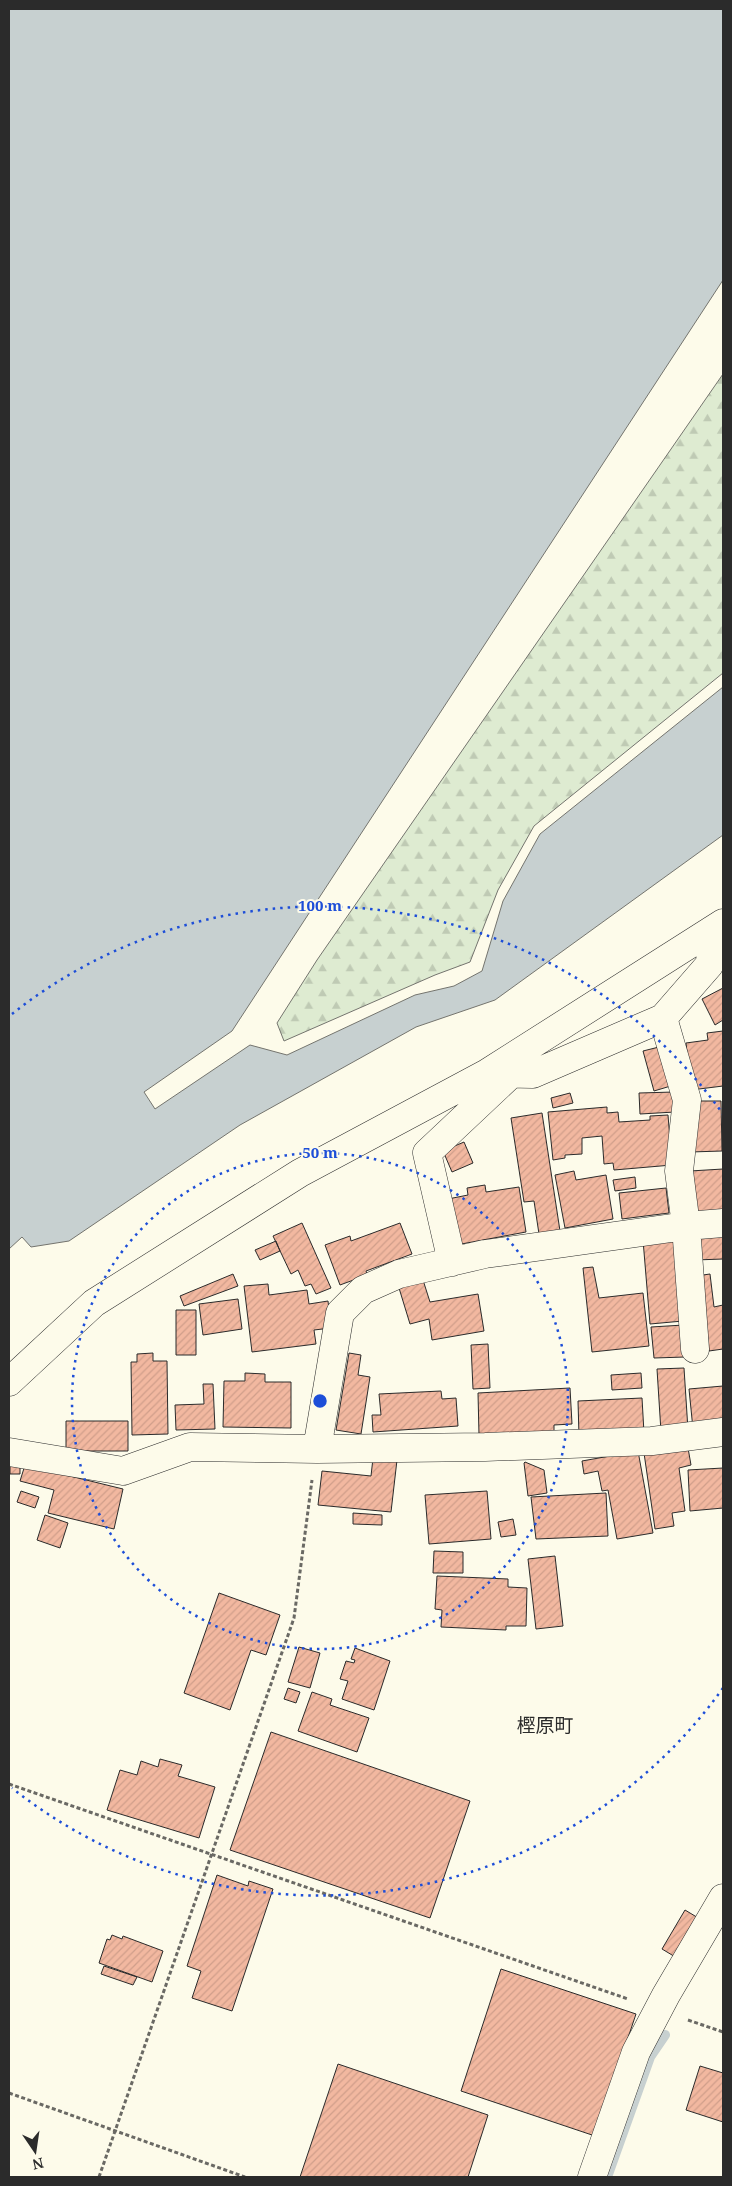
<svg xmlns="http://www.w3.org/2000/svg" width="732" height="2186" viewBox="0 0 732 2186" font-family="'Noto Serif','Noto Sans JP',serif">
<defs>
<pattern id="forest-firs" width="22" height="20" patternUnits="userSpaceOnUse" patternTransform="scale(1.25)"><rect width="22" height="20" fill="#deebd1"/><path d="M5 1l3.5 6h-7zM16 11l3.5 6h-7z" fill="#bfcab4"/></pattern>
<pattern id="building-hatch" width="6" height="6" patternUnits="userSpaceOnUse" patternTransform="scale(1.25)"><rect width="6" height="6" fill="#f2b8a0"/><path d="M-1 1l2-2M0 6l6-6M5 7l2-2" fill="none" stroke="#d09e8a"/></pattern>
</defs>
<rect width="100%" height="100%" fill="#fdfbea"/>
<!-- forest -->
<path fill="url(#forest-firs)" stroke="#74746e" d="M723 374V673L534 826 498 890 470 962 435 975 284 1041 277 1023 317 960Z"/>
<!-- water -->
<path fill="#c7d0d0" stroke="#74746e" d="M9 9H723V280L232 1031 144 1092 155 1109 250 1045 287 1055 415 995 454 986 482 971 503 901 540 834 723 687V835L495 1000 416 1027 240 1125 69 1241 31 1247 22 1237 9 1249Z"/>
<g fill="none" stroke-linecap="round" stroke-linejoin="round">
<!-- stream -->
<path stroke="#c7d0d0" stroke-width="10" d="M607 2177 650 2057 665 2035"/>
</g>
<!-- building -->
<path fill="url(#building-hatch)" stroke="#2b2b2b" d="M723 988V1020L715 1025 702 999Z
M723 1031V1086L691 1090 686 1043 708 1040 707 1033Z
M663 1046 674 1085 654 1091 643 1051Z
M674 1092 675 1112 640 1114 639 1093Z
M570 1093 573 1103 553 1108 551 1098Z
M692 1101H721L722 1151 690 1152Z
M607 1107V1113L618 1112 619 1122 650 1120V1116L668 1115 672 1165 614 1170 613 1163 604 1164 602 1136 582 1138V1154L565 1155V1158L553 1160 548 1112Z
M542 1113 560 1231 539 1234 534 1201 524 1202 511 1118Z
M464 1142 473 1163 452 1172 443 1151Z
M723 1169V1211L693 1212 690 1171Z
M574 1171 576 1180 606 1175 613 1219 565 1228 555 1175Z
M635 1177 636 1188 615 1191 613 1180Z
M485 1185 486 1192 519 1187 526 1232 456 1245 448 1199 468 1195 467 1188Z
M666 1188 669 1213 622 1219 619 1193Z
M302 1223 331 1288 316 1294 311 1284 305 1286 298 1270 291 1274 273 1236Z
M400 1223 412 1254 366 1271 367 1275 340 1285 325 1245 350 1236 351 1241Z
M693 1234H723V1259L695 1260Z
M676 1238 683 1321 650 1324 643 1240Z
M276 1241 280 1251 260 1260 255 1250Z
M593 1267 599 1298 643 1293 649 1346 592 1352 583 1268Z
M233 1274 238 1286 184 1306 180 1296Z
M710 1274 714 1307 723 1305V1349L709 1351 706 1320 696 1276Z
M423 1280 430 1302 478 1294 484 1331 432 1340 429 1319 410 1324 399 1288Z
M268 1284 269 1295 307 1290 309 1304 328 1301 331 1328 314 1330 316 1344 252 1352 244 1286Z
M238 1299 242 1329 203 1335 199 1304Z
M176 1310H196V1355H176Z
M684 1325 685 1357 654 1358 651 1327Z
M488 1344 490 1388 473 1389 471 1345Z
M153 1353V1361H167L168 1434 132 1435 131 1362H137V1354Z
M349 1353 361 1355 358 1375 370 1377 361 1434 336 1430Z
M684 1368 688 1430 661 1432 657 1369Z
M245 1373 265 1374V1382H291V1428L223 1427 224 1381H245Z
M641 1373 642 1388 612 1390 611 1375Z
M203 1384H213L215 1429 176 1430 175 1405 204 1404Z
M723 1386V1426L693 1429 689 1389Z
M570 1388 572 1424 554 1425V1432L479 1435 478 1393Z
M441 1391 442 1399 456 1398 458 1426 373 1432 372 1415H381L379 1394Z
M642 1398 644 1433 579 1436 578 1401Z
M66 1421H128V1451H66Z
M688 1448 691 1465 679 1468 685 1511 672 1513 674 1526 655 1529 644 1453Z
M638 1451 653 1533 617 1539 608 1490 602 1491 598 1471 584 1474 582 1461Z
M373 1458 397 1460 391 1512 318 1505 322 1471 371 1476Z
M525 1462 544 1470 547 1493 528 1496 524 1463Z
M10 1465H20V1474H10Z
M25 1465 123 1489 114 1529 48 1513 54 1490 20 1481Z
M723 1468V1508L690 1511 688 1470Z
M21 1491 39 1497 35 1508 17 1502Z
M487 1491 491 1539 429 1544 425 1495Z
M606 1493 608 1536 536 1539 531 1497Z
M353 1513 382 1515V1525L353 1524Z
M45 1515 68 1523 60 1548 37 1540Z
M513 1519 516 1535 501 1537 498 1522Z
M434 1551 463 1552V1573H433Z
M555 1556 563 1626 536 1629 528 1559Z
M437 1576 508 1579V1587L527 1588 526 1626H506V1630L441 1627 442 1610 435 1609Z
M219 1593 280 1615 266 1655 251 1650 230 1710 184 1693Z
M299 1647 320 1653 310 1688 288 1682Z
M355 1648 390 1661 374 1710 342 1699 348 1681 340 1679 346 1661 354 1663 355 1660 351 1659Z
M288 1688 300 1692 296 1703 284 1699Z
M312 1692 332 1699 330 1705 369 1718 357 1752 298 1731Z
M271 1732 470 1801 430 1918 230 1850Z
M160 1759 182 1765 178 1776 215 1787 199 1838 107 1810 120 1770 137 1775 141 1761 158 1767Z
M217 1875 248 1886 249 1881 273 1889 232 2011 192 1998 201 1971 187 1966Z
M685 1910 700 1919 677 1958 662 1949Z
M112 1935 122 1939 123 1936 163 1951 152 1982 99 1963 107 1939 110 1940Z
M104 1966 137 1977 133 1985 101 1974Z
M501 1969 636 2014 595 2136 461 2091Z
M338 2064 488 2115 468 2177H300Z
M700 2066 723 2073V2122L686 2110Z"/>
<g fill="none" stroke-linecap="round" stroke-linejoin="round">
<!-- minor casing -->
<g stroke="#2b2b2b" stroke-width="29">
<path id="minor" d="M663 1018 687 1100 679 1171 686 1226 695 1349
M487 1073 533 1074 663 1018 710 964 712 930
M452 1262 427 1153 511 1074
M9 1382 94 1303 300 1173 487 1073 723 923
M317 1449 340 1313 363 1290 399 1274 485 1254 686 1226 723 1223
M9 1452 123 1471 190 1447 317 1449 485 1447 652 1441 723 1432
M592 2177 636 2052 666 1995 723 1898"/>
</g>
<!-- path -->
<path stroke="#6a6964" stroke-width="3" stroke-dasharray="4 2.5" stroke-linecap="butt" d="M9 1784 628 1999
M688 2020 723 2032
M9 2093 245 2177
M99 2177 294 1618 312 1480"/>
<!-- minor -->
<use href="#minor" stroke="#fdfbea" stroke-width="28"/>
</g>
<!-- distance rings -->
<g fill="none" stroke="#1d4ed8" stroke-width="2.5" stroke-dasharray="2.5 5">
<circle cx="320" cy="1401" r="248"/>
<path d="M723 1688A495 495 0 0 1 12 1788M12 1014A495 495 0 0 1 723 1114"/>
</g>
<g text-anchor="middle" stroke-width="4" stroke-linejoin="round" paint-order="stroke">
<!-- quarter labels -->
<g font-size="19" fill="#2b2b2b" stroke="#fdfbea">
<text x="545" y="1732">樫原町</text>
</g>
</g>
<circle cx="320" cy="1401" r="8" fill="#1d4ed8" stroke="#fdfbea" stroke-width="2.5"/>
<g font-size="15" text-anchor="middle" font-weight="bold" fill="#1d4ed8" stroke="#fdfbea" stroke-width="4" stroke-linejoin="round" paint-order="stroke">
<text x="320" y="911">100 m</text>
<text x="320" y="1158">50 m</text>
</g>
<!-- border -->
<rect width="732" height="2186" fill="none" stroke="#2b2b2b" stroke-width="20"/>
<!-- north arrow -->
<g transform="translate(35 2151) rotate(167)" stroke="#fdfbea" stroke-width="4" paint-order="stroke">
<path d="M0-4L9 19L0 12L-9 19Z" fill="#2b2b2b"/>
<text y="-8" font-size="14" font-weight="bold" text-anchor="middle" fill="#2b2b2b">N</text>
</g>
</svg>
